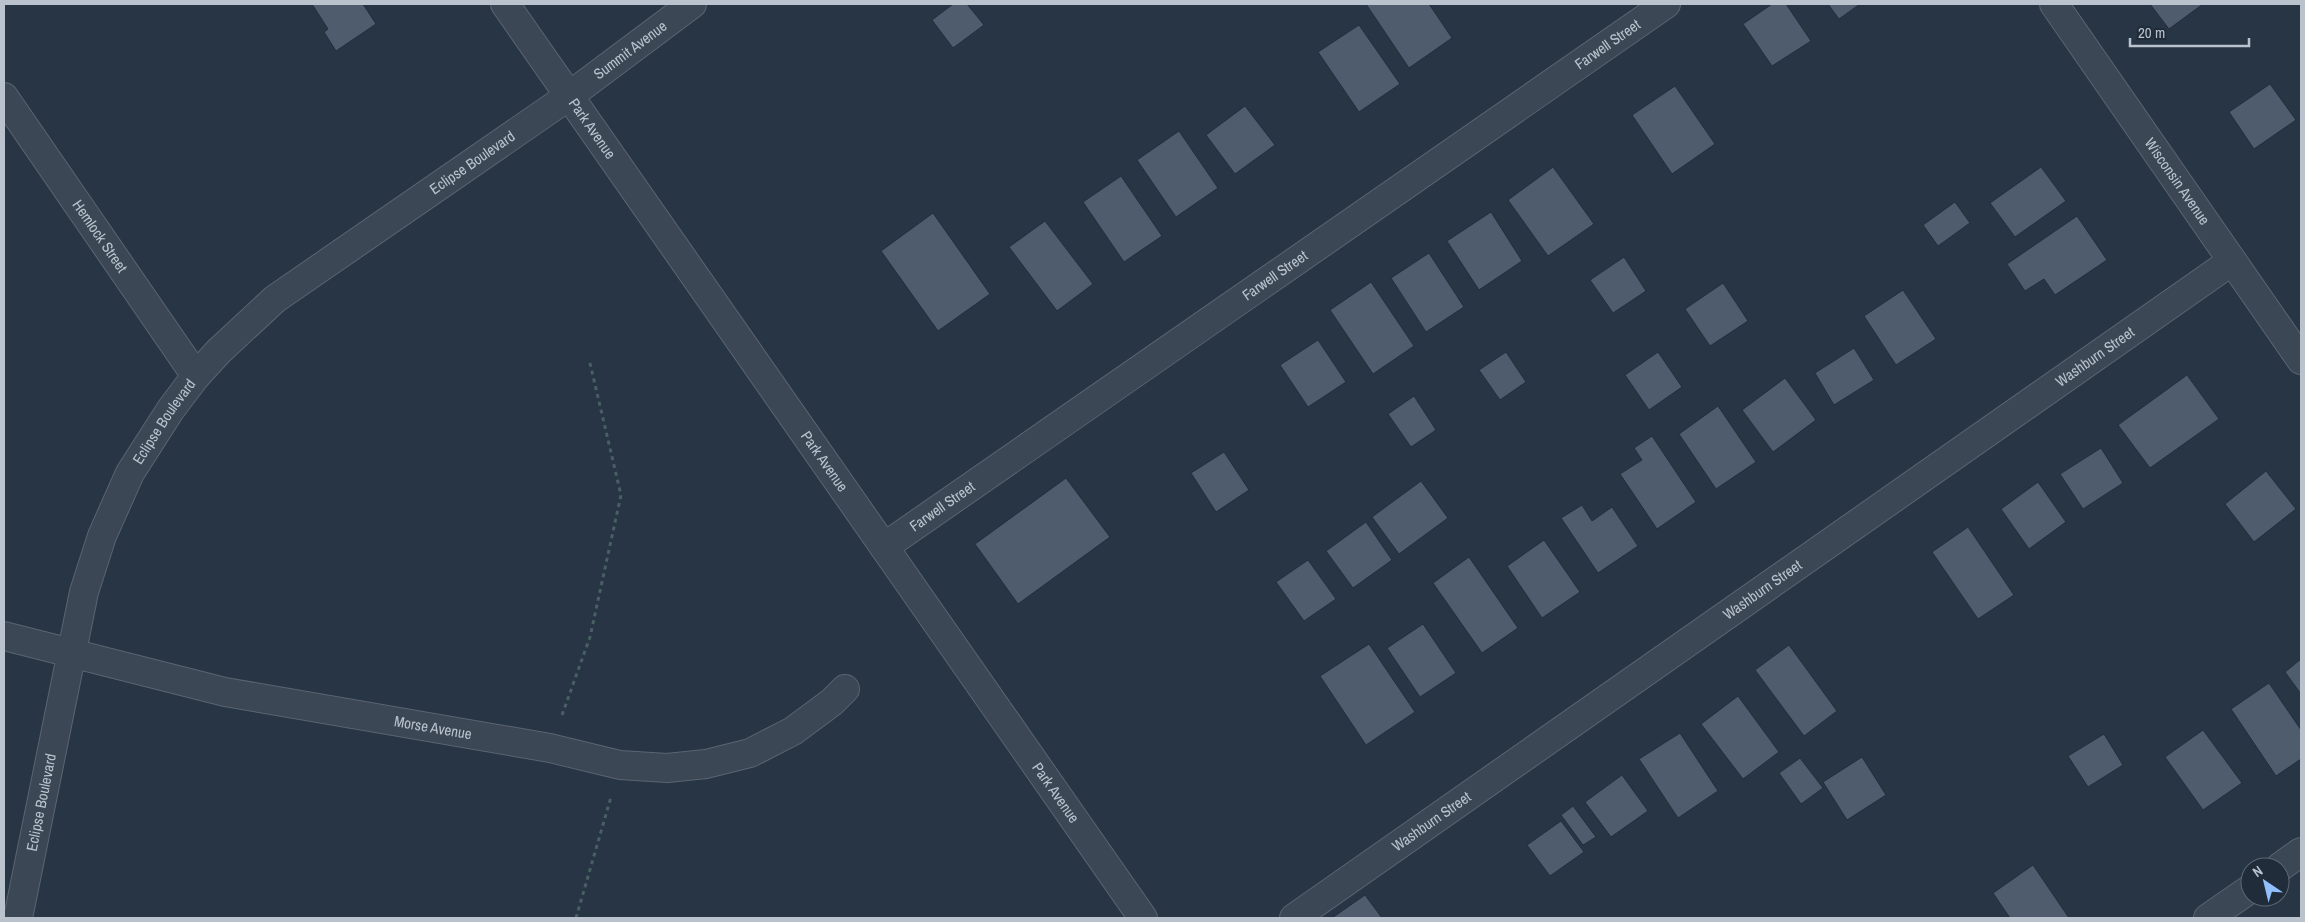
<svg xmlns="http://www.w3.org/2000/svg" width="2305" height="922" viewBox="0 0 2305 922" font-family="'Archivo Narrow',sans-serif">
<rect width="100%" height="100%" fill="#273545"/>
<!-- building -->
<path fill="#4e5c6e" stroke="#222e3b" d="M312 4H363L376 24 336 51 324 32 328 29Z
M953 4H967L984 25 953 48 932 20Z
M1366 4H1429L1452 38 1409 68Z
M1772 4H1786L1811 41 1772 66 1743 24Z
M1828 4H1860L1839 19Z
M2150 4H2203L2169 29Z
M1359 25 1400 84 1359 112 1318 52Z
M2270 84 2296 120 2254 149 2229 112Z
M1675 86 1715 144 1672 174 1632 115Z
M1245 106 1275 145 1235 174 1206 135Z
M1179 131 1218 188 1176 217 1137 160Z
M1553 167 1594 224 1548 256 1508 200Z
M2041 167 2066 201 2015 237 1990 203Z
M1121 176 1162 236 1124 262 1083 202Z
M1955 202 1970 223 1938 246 1923 225Z
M1491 212 1522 261 1479 290 1447 241Z
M933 213 990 294 938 331 881 251Z
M2077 216 2107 260 2055 295 2044 279 2025 291 2007 264Z
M1045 221 1093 284 1057 311 1009 247Z
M1429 253 1464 307 1426 332 1391 278Z
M1624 257 1646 291 1613 313 1590 280Z
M1371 282 1414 346 1373 374 1330 310Z
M1723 283 1748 321 1710 346 1685 309Z
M1903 290 1936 339 1896 365 1864 316Z
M1318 340 1346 382 1308 407 1280 365Z
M1854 348 1874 380 1834 405 1815 373Z
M1506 352 1526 382 1500 400 1479 370Z
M1658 352 1682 387 1649 410 1625 375Z
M2187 375 2219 419 2150 468 2118 425Z
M1785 378 1816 420 1773 452 1742 410Z
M1414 396 1436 430 1411 447 1388 414Z
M1718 406 1756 462 1716 489 1679 434Z
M1652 436 1696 502 1657 529 1620 474 1642 460 1634 448Z
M2101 448 2123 483 2083 509 2060 474Z
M1224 452 1249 490 1216 512 1191 473Z
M2266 471 2296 509 2254 542 2225 504Z
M1066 478 1110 537 1018 604 975 544Z
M1421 481 1448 518 1399 554 1372 517Z
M2038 482 2066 522 2029 549 2001 509Z
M1582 505 1592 521 1612 507 1638 546 1598 573 1561 518Z
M1366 522 1392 560 1353 588 1326 551Z
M1968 527 2014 595 1978 619 1932 552Z
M1544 540 1580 592 1542 618 1507 566Z
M1469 557 1518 628 1482 653 1433 583Z
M1308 560 1336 599 1304 621 1276 582Z
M1423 624 1456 673 1420 697 1387 648Z
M1369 644 1415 712 1366 745 1320 676Z
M1789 645 1837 711 1804 736 1755 670Z
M2301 659V694L2285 672Z
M2269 683 2301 730V759L2276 776 2231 709Z
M1738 696 1779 752 1743 779 1701 724Z
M2203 730 2242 783 2203 810 2165 757Z
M1680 733 1718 791 1678 818 1639 759Z
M2104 734 2123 765 2088 787 2068 756Z
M1862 757 1886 795 1847 820 1823 782Z
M1800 758 1823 788 1801 804 1779 773Z
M1622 775 1648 811 1611 837 1585 802Z
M1573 806 1596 837 1583 845 1561 815Z
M1561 821 1584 852 1550 876 1527 845Z
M2033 865 2069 918H2010L1993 893Z
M1365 895 1382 918H1332Z"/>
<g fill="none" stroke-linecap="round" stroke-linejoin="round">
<!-- minor casing -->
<g stroke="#5a6571" stroke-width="30">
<g id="minor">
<path id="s1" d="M2054 4 2301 360"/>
<path id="s2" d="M4 97 196 376"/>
<path id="s3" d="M884 547 1666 4"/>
<path id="s4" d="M4 636 225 692 550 748 620 765 667 768 706 764 750 753 793 731 832 702 845 689"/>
<path d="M2280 867 2301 852"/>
<path id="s5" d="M18 918 84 592 102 536 130 473 171 409 196 376 219 351 275 299 569 96 692 4"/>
<path id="s6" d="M1294 918 2232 261"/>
<path d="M2208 918 2250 889"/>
</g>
</g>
<!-- tertiary casing -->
<g stroke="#5a6571" stroke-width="30">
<g id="tertiary">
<path id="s7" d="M505 4 1143 918"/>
</g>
</g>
<!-- path -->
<path stroke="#476061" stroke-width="3" stroke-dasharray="4 4" stroke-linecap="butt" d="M562 715 590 637 621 495 589 359
M576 918 611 797"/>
<!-- minor -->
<use href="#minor" stroke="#3b4754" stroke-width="28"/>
<!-- tertiary -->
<use href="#tertiary" stroke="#3b4754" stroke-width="28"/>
</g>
<g text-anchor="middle" stroke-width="4" stroke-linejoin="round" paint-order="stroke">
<!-- street labels -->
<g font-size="15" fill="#b9c2cd" stroke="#202c39">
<text dy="5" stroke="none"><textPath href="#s3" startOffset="881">Farwell Street</textPath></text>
<text dy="5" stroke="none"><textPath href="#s5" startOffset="1122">Summit Avenue</textPath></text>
<text dy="5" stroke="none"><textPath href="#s7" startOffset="152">Park Avenue</textPath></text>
<text dy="5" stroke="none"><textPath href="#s5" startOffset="928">Eclipse Boulevard</textPath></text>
<text dy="5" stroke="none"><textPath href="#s1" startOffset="216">Wisconsin Avenue</textPath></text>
<text dy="5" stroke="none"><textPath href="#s2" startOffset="169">Hemlock Street</textPath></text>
<text dy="5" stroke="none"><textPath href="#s3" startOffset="476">Farwell Street</textPath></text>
<text dy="5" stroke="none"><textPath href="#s6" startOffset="978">Washburn Street</textPath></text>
<text dy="5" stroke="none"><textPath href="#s5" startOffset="522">Eclipse Boulevard</textPath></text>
<text dy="5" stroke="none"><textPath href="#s7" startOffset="558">Park Avenue</textPath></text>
<text dy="5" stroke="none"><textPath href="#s3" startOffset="71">Farwell Street</textPath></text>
<text dy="5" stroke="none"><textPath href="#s6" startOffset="572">Washburn Street</textPath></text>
<text dy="5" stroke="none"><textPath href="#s4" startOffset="439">Morse Avenue</textPath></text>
<text dy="5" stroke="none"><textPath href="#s7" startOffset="962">Park Avenue</textPath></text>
<text dy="5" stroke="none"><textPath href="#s5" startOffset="118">Eclipse Boulevard</textPath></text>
<text dy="5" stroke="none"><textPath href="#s6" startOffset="168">Washburn Street</textPath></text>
</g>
</g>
<!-- border -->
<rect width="2305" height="922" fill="none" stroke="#b9c2cd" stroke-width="10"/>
<!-- north arrow -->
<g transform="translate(2265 882) rotate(325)"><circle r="24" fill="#202c39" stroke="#5d6874"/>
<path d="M0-4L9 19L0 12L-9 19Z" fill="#90bffb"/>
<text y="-8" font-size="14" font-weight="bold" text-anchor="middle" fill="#b9c2cd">N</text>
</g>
<!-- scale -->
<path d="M2130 38v8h119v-8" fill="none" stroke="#b9c2cd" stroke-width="2.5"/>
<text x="2138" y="38" font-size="15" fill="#b9c2cd" stroke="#202c39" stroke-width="4" paint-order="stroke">20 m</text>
</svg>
